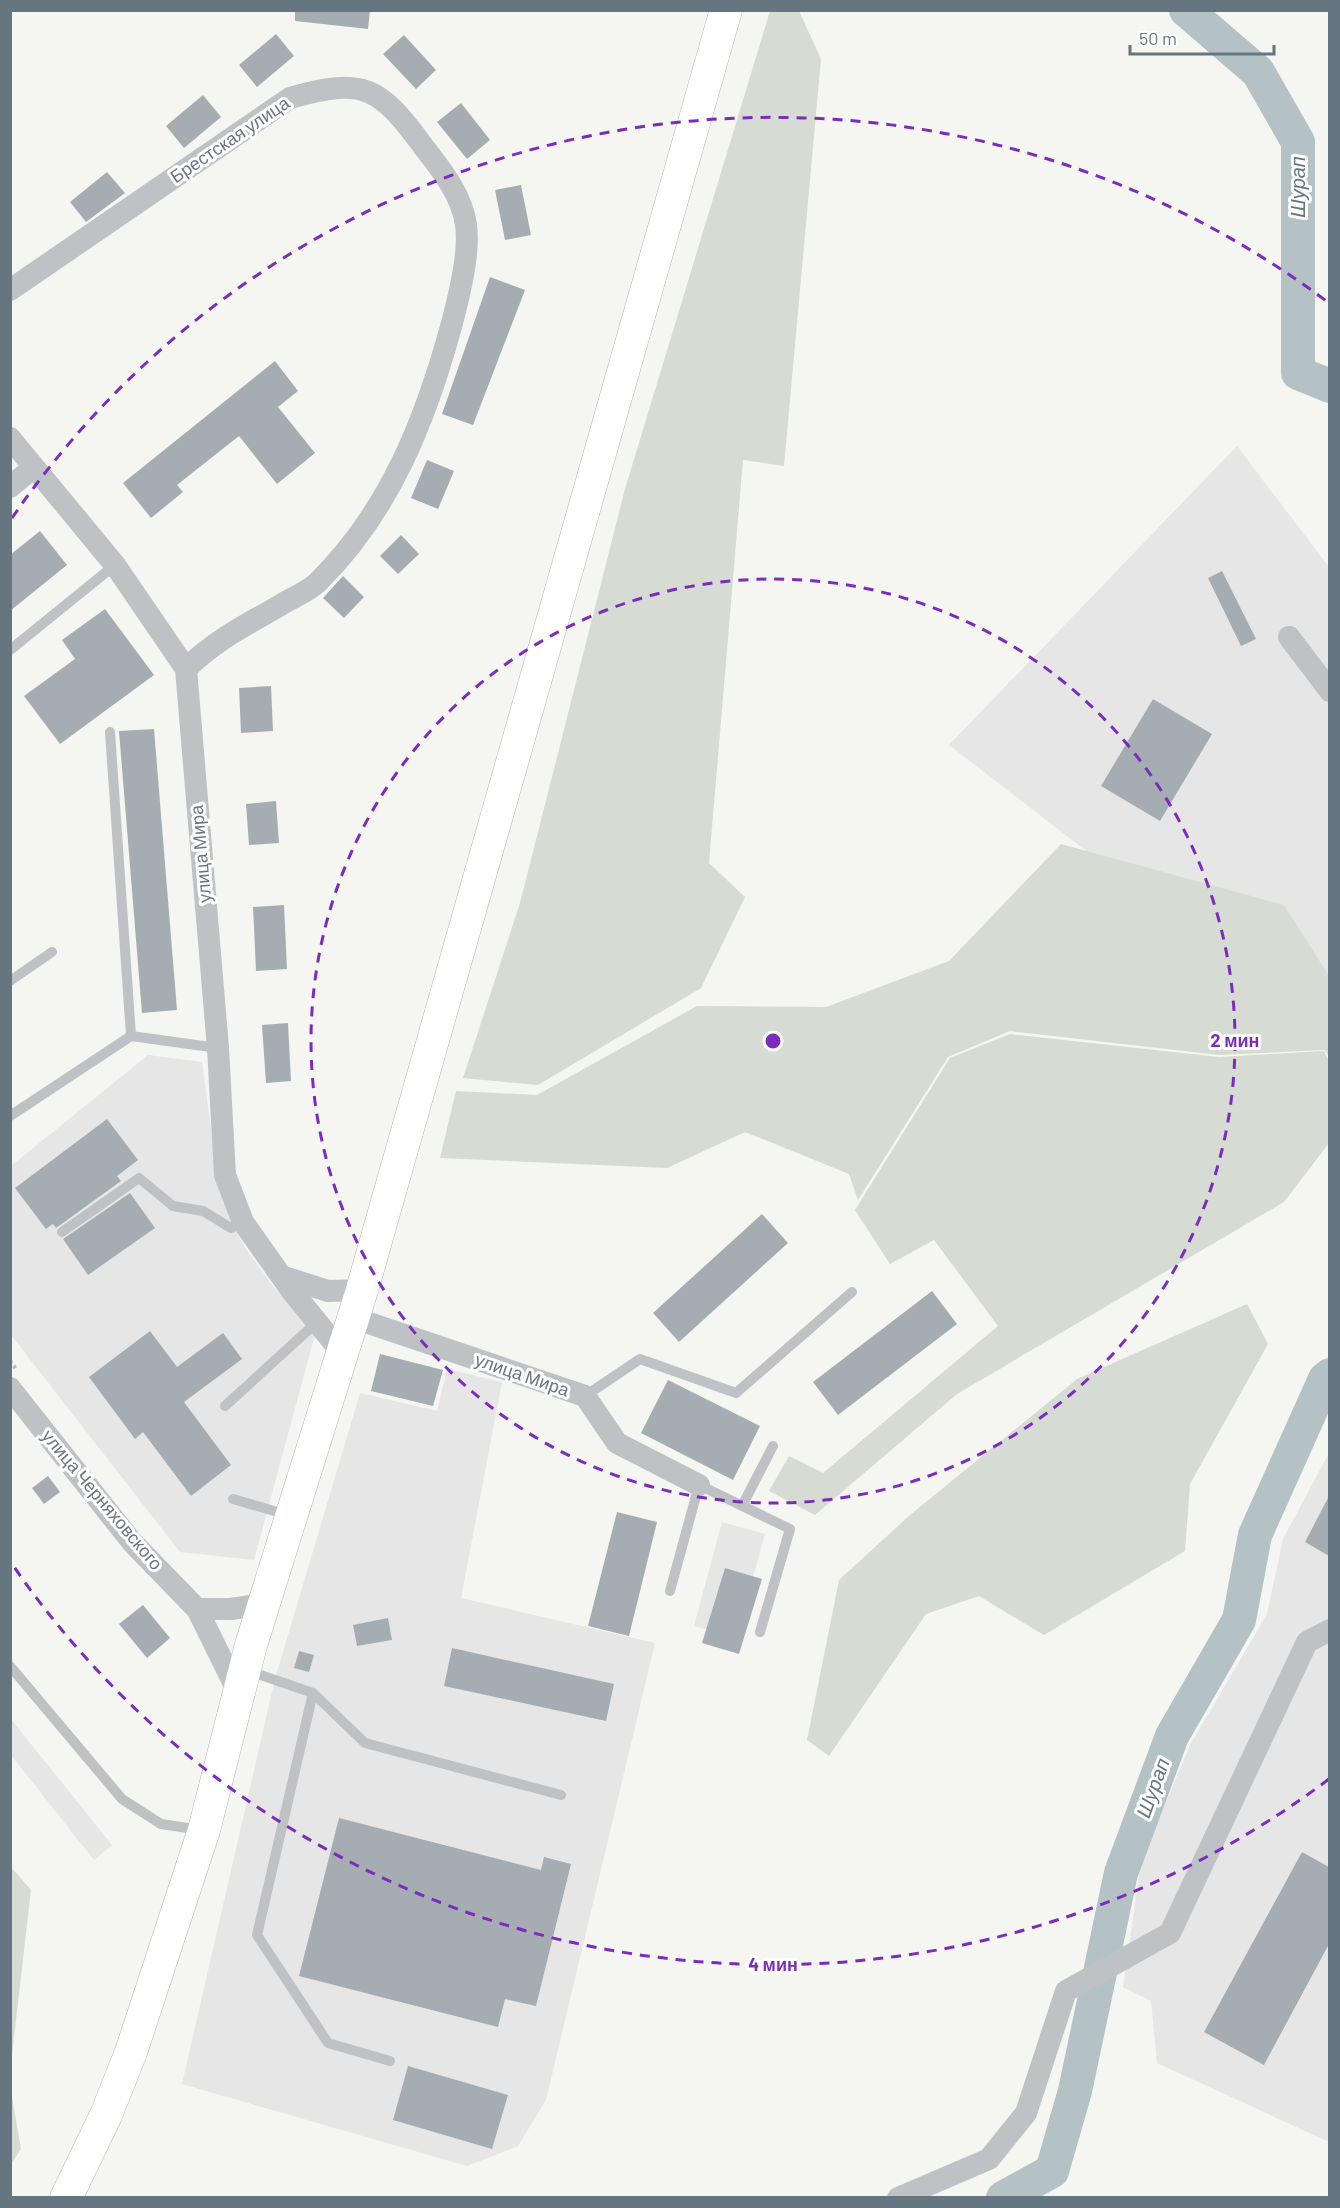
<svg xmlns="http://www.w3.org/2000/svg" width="1340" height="2208" viewBox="0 0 1340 2208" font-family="Barlow,sans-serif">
<rect width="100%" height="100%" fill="#f5f5f2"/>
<!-- built -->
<path fill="#e5e6e5" d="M1237 446 1329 567V1038L949 745Z
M148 1055 202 1062 217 1174 233 1226 248 1252 276 1290 317 1327 254 1560 180 1552 11 1335V1166Z
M447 1369 502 1382 461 1598 655 1643 546 2100 518 2146 467 2166 182 2084 275 1679 360 1393 437 1411Z
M1329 1453V2142L1157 2063 1151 2001 1123 1987 1141 1862 1190 1745 1267 1614 1283 1539Z
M722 1522 765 1534 736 1638 694 1626Z
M10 1718 112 1845 94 1860 11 1755Z"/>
<!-- green -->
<path fill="#d6dbd3" d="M770 11H799L821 59 784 466 743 460 709 863 745 897 701 988 538 1085 463 1078 520 903 625 489Z
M1061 844 1284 905 1329 976V1057L1325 1050 1219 1055 1010 1031 948 1057 858 1200 849 1174 745 1132 667 1168 440 1158 456 1091 537 1095 697 1006 826 1007 949 961Z
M1010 1034 1219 1057 1324 1051 1329 1061V1143L1284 1202 957 1394 815 1515 769 1491 789 1456 823 1473 998 1326 934 1240 890 1264 855 1210 950 1058Z
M1247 1304 1268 1344 1190 1484 1185 1551 1044 1635 979 1596 926 1614 829 1756 807 1740 839 1580 910 1515 1077 1379Z
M11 1867 31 1890 11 2063Z
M10 2085 21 2149 11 2164H10Z"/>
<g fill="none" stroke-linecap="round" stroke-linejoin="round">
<!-- river -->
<path stroke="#b5c2c5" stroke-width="34" d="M1186 10 1258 72 1298 142V373L1330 386
M1003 2198 1052 2171 1075 2091 1121 1873 1172 1736 1239 1620 1255 1535 1325 1379 1330 1375"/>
</g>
<!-- building -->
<path fill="#a6adb2" d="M295 10H370L368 29 295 21Z
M276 34 294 56 257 87 239 65Z
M404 35 436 70 416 89 383 54Z
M203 95 221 117 184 148 166 126Z
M461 103 490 140 467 159 437 122Z
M107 172 125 193 86 222 70 202Z
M521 185 531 235 505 240 495 190Z
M490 277 525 290 473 425 442 414Z
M275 361 298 391 278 407 315 453 277 484 239 436 177 485 183 492 151 518 123 483Z
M427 460 454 471 438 509 411 498Z
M40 531 67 565 10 611V555Z
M401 535 419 554 398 574 380 556Z
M1222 571 1256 639 1241 646 1208 578Z
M343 576 364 597 344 618 323 598Z
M105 609 154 675 60 744 24 696 75 659 62 640Z
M271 686 273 731 241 733 239 688Z
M1153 699 1212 734 1160 821 1101 786Z
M154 729 177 1010 142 1013 119 731Z
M276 801 279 843 249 845 246 804Z
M284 905 287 969 256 971 253 907Z
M288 1023 291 1081 266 1083 262 1025Z
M107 1119 138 1160 117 1176 121 1181 56 1228 53 1224 46 1229 15 1188Z
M130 1193 155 1228 88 1275 63 1239Z
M762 1214 788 1243 679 1342 653 1313Z
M932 1291 957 1324 838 1415 813 1382Z
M150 1331 177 1367 223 1333 242 1359 184 1402 231 1465 191 1496 143 1432 135 1439 89 1377Z
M380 1354 443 1370 433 1406 371 1391Z
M668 1380 760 1426 733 1480 641 1433Z
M48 1476 60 1492 44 1504 32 1488Z
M1329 1496V1556L1305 1542Z
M617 1512 657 1522 629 1636 588 1626Z
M725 1568 762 1579 739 1654 702 1643Z
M143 1605 170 1638 147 1658 119 1624Z
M388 1618 392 1640 357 1646 353 1625Z
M452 1648 614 1684 606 1721 444 1686Z
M299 1651 314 1655 309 1672 294 1668Z
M339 1818 541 1870 544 1857 571 1864 536 2006 505 1999 498 2027 299 1976Z
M1302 1852 1329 1867V1944L1264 2065 1204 2032Z
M408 2066 508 2095 492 2149 393 2120Z"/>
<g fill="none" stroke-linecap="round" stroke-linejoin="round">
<!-- secondary casing -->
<g stroke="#b1b6ba" stroke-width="33">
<path id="secondary" d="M66 2198 106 2115 131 2052 204 1830 251 1645 362 1290 726 10"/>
</g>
<!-- path -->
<path stroke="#b8bbbd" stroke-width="4" stroke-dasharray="3 3" stroke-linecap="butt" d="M10 1361 17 1370"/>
<!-- lane -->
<path stroke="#bec2c5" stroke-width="10" d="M10 650 115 565
M110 732 131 1036 218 1048
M10 981 52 952
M10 1116 131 1036
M62 1232 139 1178 173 1206 203 1211 231 1228 243 1222
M585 1396 640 1359 736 1393 852 1292
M225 1406 317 1322
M233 1499 288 1515
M742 1506 773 1446
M670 1591 699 1485 790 1529 760 1632
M10 1666 122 1799 161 1824 201 1830
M246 1670 313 1693 365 1743 561 1795
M313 1693 257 1935 328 2043 390 2061"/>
<!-- street -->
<path stroke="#bec2c5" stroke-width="22" d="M10 290 290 98C363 77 379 86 423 146 441 169 462 195 466 225 470 253 459 296 452 323 426 419 390 511 318 582 308 592 291 598 279 606 244 626 214 641 186 669
M10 438 115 565 186 669 218 1048 225 1175 243 1222 291 1290 343 1354
M10 487 34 467
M1289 637 1330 691
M281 1276 328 1291 362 1290
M354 1318 585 1396 617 1443 699 1485
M10 1388 132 1542 197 1609H231L264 1604
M197 1609 239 1694
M898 2198 989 2159 1026 2113 1066 1991 1170 1933 1307 1642 1330 1630"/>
<!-- secondary -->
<use href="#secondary" stroke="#fff" stroke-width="32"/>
</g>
<!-- distance rings -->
<g fill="none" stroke="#7b2cbf" stroke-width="3" stroke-dasharray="10 8">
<circle cx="773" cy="1041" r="462"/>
<path d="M1329 1779A924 924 0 0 1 12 1564M12 518A924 924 0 0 1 1329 303"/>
</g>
<g text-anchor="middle" stroke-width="6" stroke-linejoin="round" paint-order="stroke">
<!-- street labels -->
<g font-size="18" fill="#667681" stroke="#fff">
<text transform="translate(230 140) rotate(-34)" y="6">Брестская улица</text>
<text transform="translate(201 854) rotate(-95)" y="6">улица Мира</text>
<text transform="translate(522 1375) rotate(19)" y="6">улица Мира</text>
<text transform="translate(102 1500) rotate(50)" y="6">улица Черняховского</text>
</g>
<!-- water labels -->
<g font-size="20" font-style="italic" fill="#62777e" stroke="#fff">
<text transform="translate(1298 187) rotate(-90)" y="7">Шурап</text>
<text transform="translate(1153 1788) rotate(-70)" y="7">Шурап</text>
</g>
</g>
<circle cx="773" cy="1041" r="9" fill="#7b2cbf" stroke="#fff" stroke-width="3"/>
<g font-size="18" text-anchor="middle" font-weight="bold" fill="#7b2cbf" stroke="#fff" stroke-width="6" stroke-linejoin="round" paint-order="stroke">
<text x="1235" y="1047">2 мин</text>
<text x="773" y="1971">4 мин</text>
</g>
<!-- border -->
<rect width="1340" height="2208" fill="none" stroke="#667681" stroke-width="24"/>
<!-- scale -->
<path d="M1130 45v9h144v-9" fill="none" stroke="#667681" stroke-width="3"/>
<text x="1139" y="45" font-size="18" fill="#667681" stroke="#ffffff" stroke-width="4.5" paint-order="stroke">50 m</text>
</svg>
